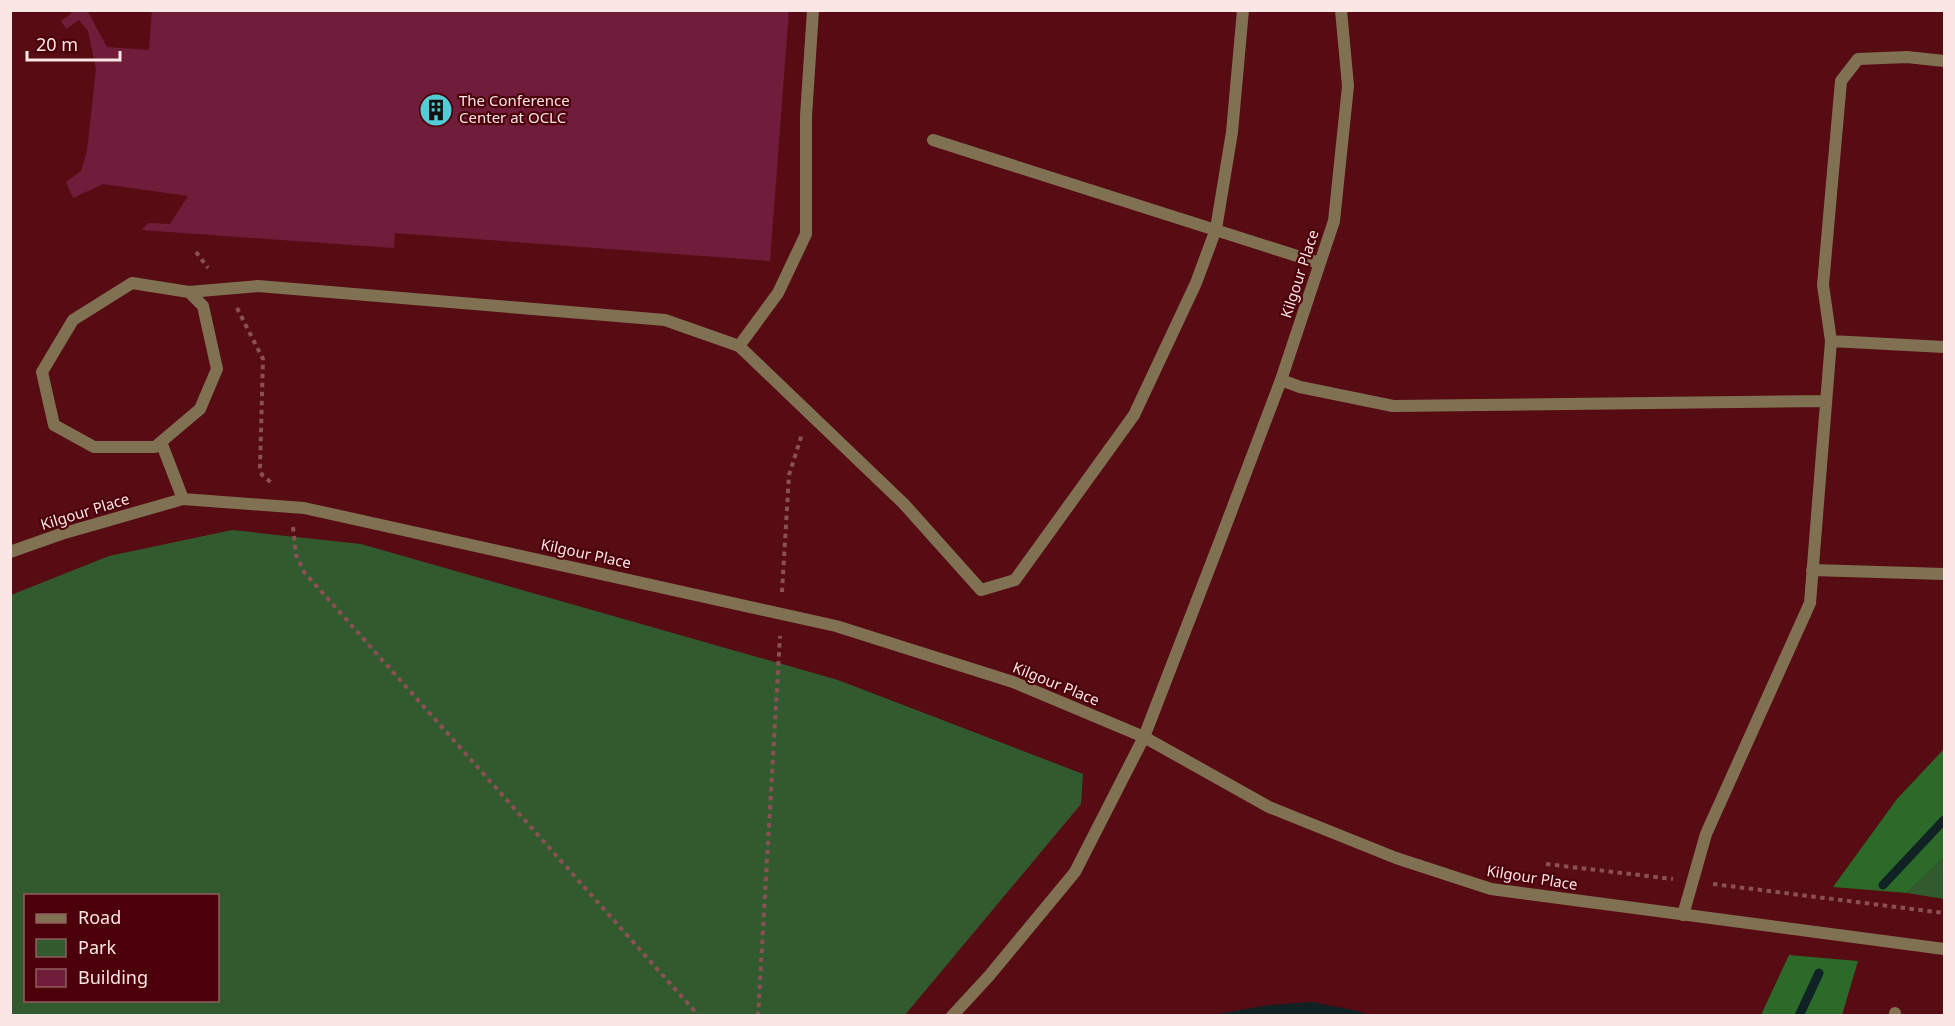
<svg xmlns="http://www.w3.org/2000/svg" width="1955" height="1026" viewBox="0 0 1955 1026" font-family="'Noto Sans',sans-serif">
<rect width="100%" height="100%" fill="#570c13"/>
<!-- green -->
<path fill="#325a2f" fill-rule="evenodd" d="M232 530 361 544 838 680 1083 774 1081 804 905 1015H11V595L109 556ZM26 896H218V1000H26Z
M1944 857V899L1907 893Z"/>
<!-- forest -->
<path fill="#2b6a28" d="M1944 749V857L1907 893 1833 887 1897 799Z
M1789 955 1858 961 1842 1015H1761Z"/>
<!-- water -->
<path fill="#112224" d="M1312 1002 1358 1011 1368 1015H1211L1269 1005Z"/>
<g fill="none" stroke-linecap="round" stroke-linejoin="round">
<!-- stream -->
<path stroke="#112224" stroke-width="9" d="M1883 885 1944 820
M1799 1016 1819 973"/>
</g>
<!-- building -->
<path fill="#701d3b" d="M69 10H87L107 47 149 50 152 10H789L770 261 395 233 394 248 142 230 148 223 170 224 188 196 103 184 73 198 66 182 81 171 87 151 96 69 88 31 79 20 66 29 61 21 71 14Z"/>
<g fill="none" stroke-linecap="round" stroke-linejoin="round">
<!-- path -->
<path stroke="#8a5054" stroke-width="4" stroke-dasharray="4.5 4.5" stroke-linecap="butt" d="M196 252 208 268
M237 308 263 359 260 467 262 475 273 484
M293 527 296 555 304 572 699 1016
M782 592 789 475 802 434
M1546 864 1673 879
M1713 884 1944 913
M758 1016 780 636"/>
<!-- service -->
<path stroke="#817153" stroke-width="12" d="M933 140 1319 263
M189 292 203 306 217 369 200 409 155 447H94L54 425 42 372 73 320 132 283 189 292 258 286 665 320 739 346 778 293 806 234V116L813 10
M1831 341 1823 285 1841 81 1858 59 1907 57 1944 61
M739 346 904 504 981 590 1015 580 1134 415 1196 283 1216 229 1232 132 1243 10
M1281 380 1300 387 1393 406 1826 401
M161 442 183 499
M10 552 61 534 183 499 304 508 836 626 1013 682 1144 737
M1812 570 1944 574
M1683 915 1706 834 1810 603 1831 341 1944 347
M952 1016 989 976 1075 872 1144 737 1218 546 1281 380 1334 221 1348 86 1341 10
M1895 1016V1013"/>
<!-- minor -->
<path stroke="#817153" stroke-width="12" d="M1144 737 1269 807 1396 858 1491 889 1944 949"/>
</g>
<!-- icons -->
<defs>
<g id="building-disc" transform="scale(1.725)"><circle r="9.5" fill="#52ccd5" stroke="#4b0009"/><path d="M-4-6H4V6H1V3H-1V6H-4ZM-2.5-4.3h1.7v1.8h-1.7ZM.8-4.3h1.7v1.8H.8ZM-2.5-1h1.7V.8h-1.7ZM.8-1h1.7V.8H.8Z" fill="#111"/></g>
</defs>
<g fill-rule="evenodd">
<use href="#building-disc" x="436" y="110"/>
</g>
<g text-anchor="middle" stroke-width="4.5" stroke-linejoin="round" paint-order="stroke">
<!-- poi labels -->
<g font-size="15" fill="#fae6e5" stroke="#4b0009" text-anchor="start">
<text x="459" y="106">The Conference<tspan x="459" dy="17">Center at OCLC</tspan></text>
</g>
<!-- street labels -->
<g font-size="15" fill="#fae6e5" stroke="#4b0009">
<text transform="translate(1300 274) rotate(-72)" y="5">Kilgour Place</text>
<text transform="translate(85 512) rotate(-17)" y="5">Kilgour Place</text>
<text transform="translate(586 554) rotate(12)" y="5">Kilgour Place</text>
<text transform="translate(1056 684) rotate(22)" y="5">Kilgour Place</text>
<text transform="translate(1532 878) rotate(9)" y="5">Kilgour Place</text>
</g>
</g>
<!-- border -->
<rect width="1955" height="1026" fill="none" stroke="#fae6e5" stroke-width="24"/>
<!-- legend -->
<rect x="24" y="894" width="195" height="108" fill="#4b0009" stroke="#915c61" stroke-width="1.5"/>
<rect x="36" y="914" width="30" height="9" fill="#817153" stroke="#915c61" stroke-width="1.5"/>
<text x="78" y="924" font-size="18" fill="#fae6e5">Road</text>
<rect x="36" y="939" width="30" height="18" fill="#325a2f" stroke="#915c61" stroke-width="1.5"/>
<text x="78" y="954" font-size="18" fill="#fae6e5">Park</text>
<rect x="36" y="969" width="30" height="18" fill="#701d3b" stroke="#915c61" stroke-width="1.5"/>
<text x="78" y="984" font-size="18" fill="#fae6e5">Building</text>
<!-- scale -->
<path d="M27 51v9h93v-9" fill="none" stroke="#fae6e5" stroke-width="3"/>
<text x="36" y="51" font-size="18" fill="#fae6e5" stroke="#4b0009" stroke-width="4.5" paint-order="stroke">20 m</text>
</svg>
